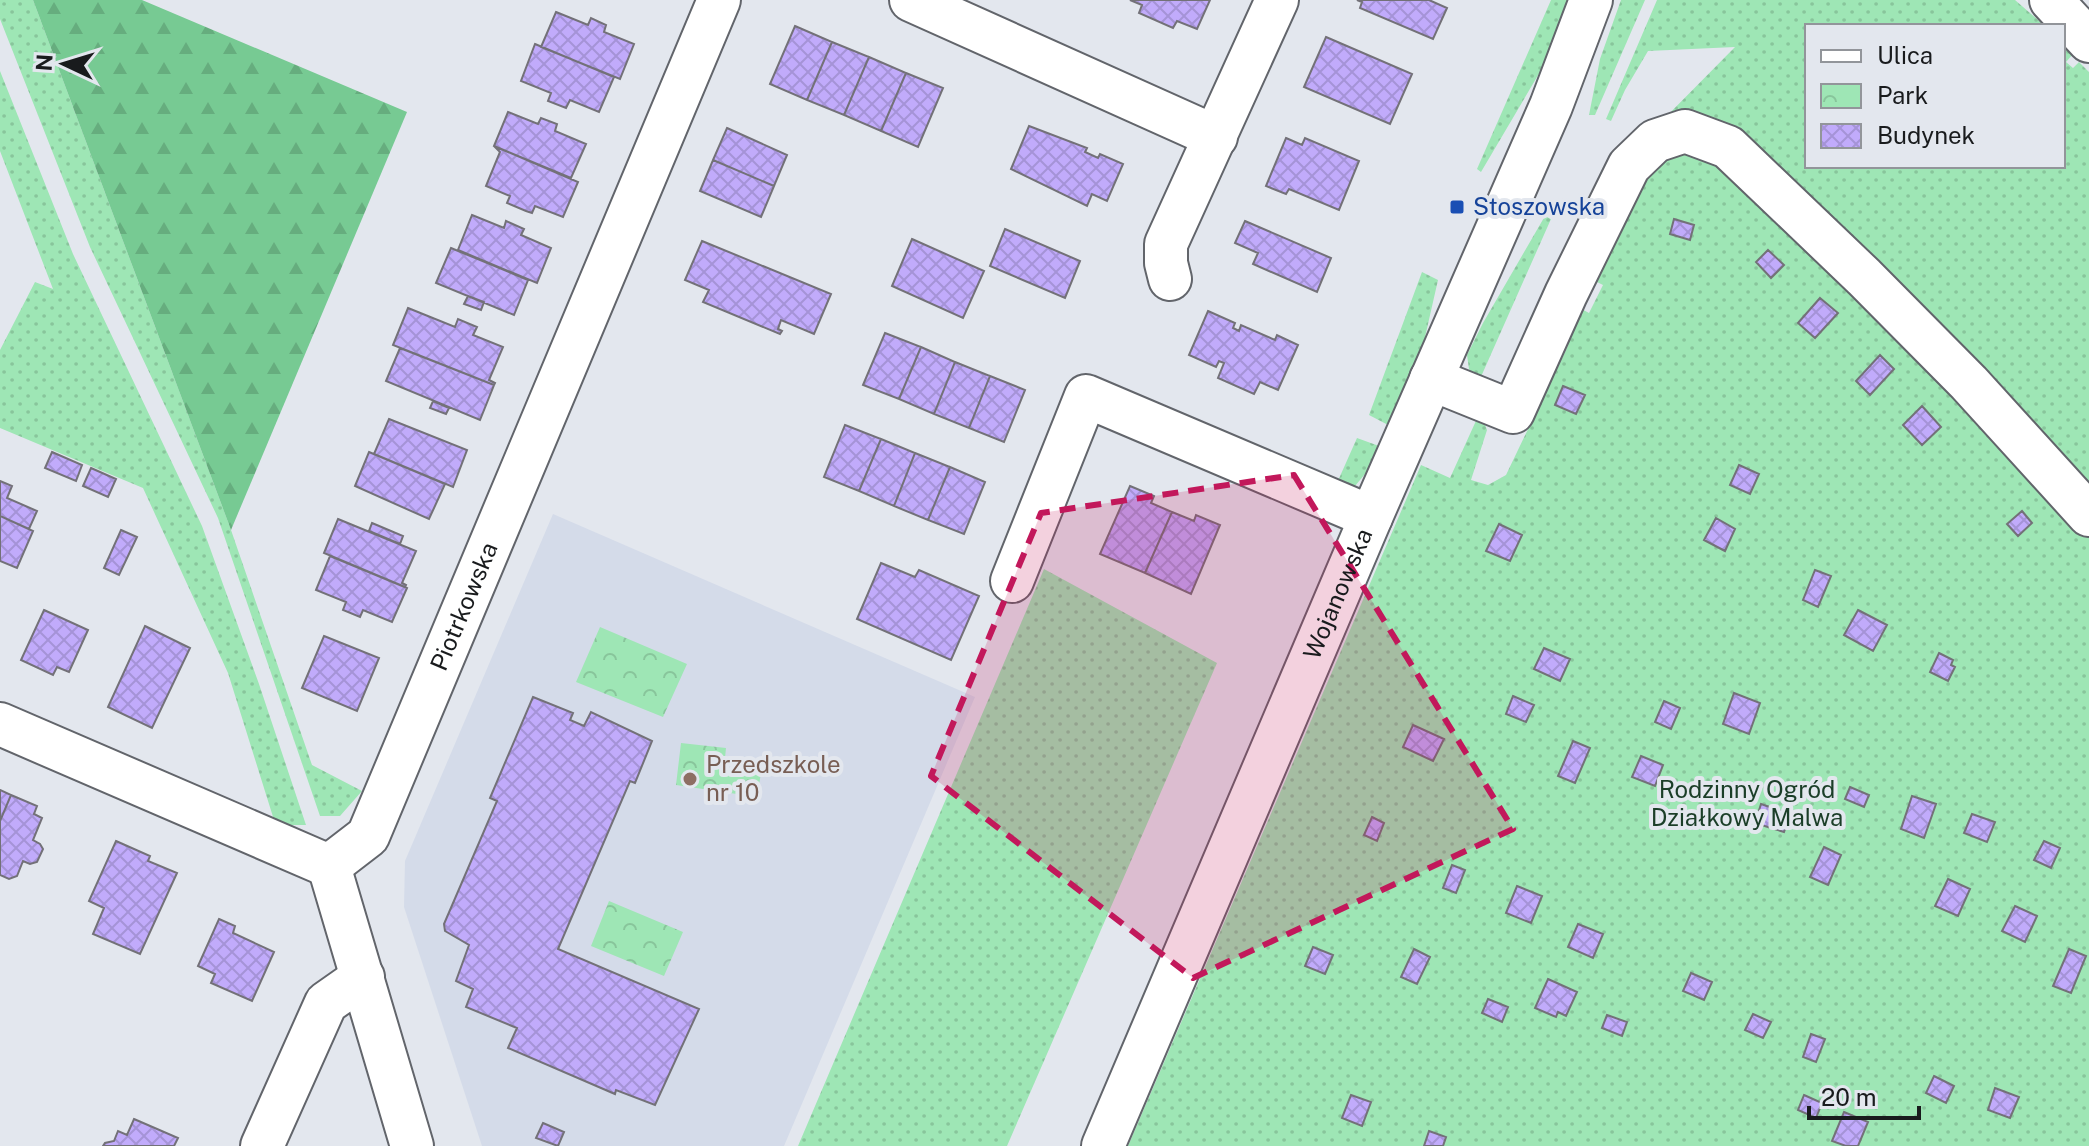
<svg xmlns="http://www.w3.org/2000/svg" width="2089" height="1146" viewBox="0 0 2089 1146" font-family="'Public Sans',sans-serif">
<defs>
<pattern id="grass-dots" width="8" height="8" patternUnits="userSpaceOnUse" patternTransform="scale(2)"><rect width="8" height="8" fill="#9ee6b5"/><path d="M2 2h.1M6 6h.1" fill="none" stroke="#88c59b" stroke-width="1.8" stroke-linecap="round"/></pattern>
<pattern id="forest-firs" width="22" height="20" patternUnits="userSpaceOnUse" patternTransform="scale(2)"><rect width="22" height="20" fill="#77ca93"/><path d="M5 1l3.5 6h-7zM16 11l3.5 6h-7z" fill="#66ad7e"/></pattern>
<pattern id="park-crowns" width="20" height="18" patternUnits="userSpaceOnUse" patternTransform="scale(2)"><rect width="20" height="18" fill="#9ee6b5"/><path d="M2 6a3 3 0 1 1 6 0M12 15a3 3 0 1 1 6 0" fill="none" stroke="#88c59b"/></pattern>
<pattern id="building-cross-hatch" width="8" height="8" patternUnits="userSpaceOnUse" patternTransform="scale(2)"><rect width="8" height="8" fill="#c1abfb"/><path d="M0 0l8 8M0 8l8-8" fill="none" stroke="#a593d7"/></pattern>
</defs>
<rect width="100%" height="100%" fill="#e3e7ee"/>
<!-- built -->
<path fill="#d4dbe9" d="M553 514 975 697 784 1146H482L404 907 405 861Z"/>
<!-- grass -->
<path fill="url(#grass-dots)" d="M0 0H33L231 530 312 765 362 791 340 816H320L218 518 90 247 0 19Z
M1551 0H1568L1547 60 1481 172 1477 169Z
M1621 0H1645L1595 115H1589L1600 59Z
M1657 0H2015L2045 26H1807V166H2063V44L2073 54 2066 62 2073 68 2079 62 2089 72V1146H1128L1421 465 1450 478 1480 412 1487 430 1471 480 1488 485 1506 475 1567 348 1578 307 1589 313 1603 285 1585 276 1655 128 1735 47 1648 51 1625 90 1611 121 1606 119Z
M0 71 73 254 202 526 259 684 306 825H287L274 820 228 673 143 488 0 428V350L35 282 53 289 0 151Z
M1545 216 1551 219 1480 379 1474 377 1469 369 1467 355 1483 323Z
M1422 272 1438 280 1423 346 1390 426 1369 415Z
M1357 438 1379 446 1370 468 1355 486 1337 483Z
M1044 569 1217 663 1007 1146H798Z"/>
<!-- forest -->
<path fill="url(#forest-firs)" d="M33 0H142L407 112 231 530Z"/>
<!-- park -->
<path fill="url(#park-crowns)" d="M600 627 687 664 663 717 576 682Z
M681 743 726 748 724 768 761 773 757 797 676 785Z
M609 901 683 932 664 976 591 946Z"/>
<!-- building -->
<path fill="url(#building-cross-hatch)" stroke="#737178" stroke-width="2" d="M1130 0H1210L1197 29 1177 21 1173 28 1139 13 1142 5Z
M1357 0H1429L1447 8 1433 39 1360 8 1362 2Z
M556 12 588 25 591 18 606 25 604 32 634 44 620 79 541 47Z
M795 26 832 42 807 100 770 84Z
M1326 37 1412 74 1390 124 1304 87Z
M832 42 869 57 844 115 807 100Z
M535 44 614 77 599 112 570 100 566 108 548 101 551 93 521 81Z
M869 57 906 73 881 131 844 115Z
M906 73 943 88 918 147 881 131Z
M508 112 538 124 541 118 557 124 555 131 586 144 571 178 494 146Z
M1029 126 1087 148 1085 152 1098 158 1100 154 1123 164 1107 201 1092 194 1087 206 1011 169Z
M727 128 787 155 774 186 713 160Z
M1286 138 1302 145 1305 138 1359 161 1339 210 1289 189 1286 194 1266 186Z
M494 146 578 182 563 217 535 206 532 213 526 211 507 203 510 196 486 186 500 152Z
M713 160 774 186 761 217 700 191Z
M472 215 504 228 506 221 524 229 521 235 551 248 537 283 458 250Z
M1674 219 1694 225 1690 240 1670 234Z
M1245 221 1331 258 1317 292 1253 264 1258 253 1235 243Z
M1005 229 1080 261 1065 298 990 266Z
M912 239 984 271 963 318 892 286Z
M702 241 831 294 814 334 781 320 778 329 782 331 780 334 703 302 709 290 685 280Z
M451 248 528 280 514 315 436 283Z
M1768 250 1784 265 1771 278 1756 262Z
M468 296 484 302 481 310 464 304Z
M1820 298 1838 313 1815 338 1798 323Z
M408 308 455 327 458 319 477 327 473 335 503 347 489 380 495 383 494 385 393 345Z
M1208 311 1235 323 1233 328 1239 331 1241 325 1275 340 1277 335 1298 345 1278 390 1260 382 1254 394 1218 378 1224 363 1219 361 1216 367 1189 355Z
M885 333 921 347 899 399 863 385Z
M921 347 955 362 934 414 899 399Z
M400 348 494 385 480 420 386 381Z
M1880 355 1894 369 1870 395 1856 381Z
M955 362 990 376 969 428 934 414Z
M990 376 1025 390 1004 442 969 428Z
M1563 386 1585 395 1576 414 1555 405Z
M433 401 449 408 446 414 430 408Z
M1922 406 1941 427 1922 445 1903 425Z
M389 419 467 450 453 487 374 454Z
M845 425 881 439 859 491 824 477Z
M881 439 915 453 894 506 859 491Z
M52 452 82 465 76 481 45 468Z
M369 452 445 484 429 519 355 486Z
M915 453 950 467 928 520 894 506Z
M1739 465 1759 474 1750 494 1730 485Z
M950 467 985 482 964 534 928 520Z
M91 468 116 479 108 497 83 486Z
M0 481 12 486 7 498 37 511 29 529 0 516Z
M1130 486 1154 496 1151 503 1172 512 1145 573 1100 554Z
M2022 511 2032 523 2018 536 2007 524Z
M1172 512 1194 521 1196 515 1220 525 1191 594 1145 573Z
M0 516 33 531 17 568 0 561Z
M1716 518 1735 529 1725 551 1704 540Z
M338 519 416 551 402 583 406 585 405 587 324 553Z
M372 523 403 536 400 544 369 531Z
M1499 524 1522 535 1510 561 1486 551Z
M121 530 137 537 119 575 104 568Z
M330 556 407 588 392 622 363 610 360 617 343 610 346 602 316 590Z
M881 563 915 577 919 570 979 596 951 660 857 619Z
M1815 570 1831 576 1818 607 1803 600Z
M44 610 88 630 69 672 57 667 53 675 21 660Z
M1858 610 1887 625 1873 651 1844 635Z
M145 626 190 648 152 728 108 707Z
M324 636 379 658 357 711 302 688Z
M1544 648 1570 659 1560 681 1534 669Z
M1939 653 1953 660 1951 665 1955 667 1948 681 1930 672Z
M1734 693 1760 703 1749 734 1723 724Z
M1513 696 1534 705 1526 722 1506 714Z
M533 697 573 713 570 720 584 726 591 712 652 741 635 783 630 781 558 949 699 1009 655 1105 616 1090 615 1094 508 1048 517 1028 466 1007 473 989 456 981 469 945 445 931 444 924 497 801 490 798Z
M1664 701 1680 708 1671 729 1655 722Z
M1413 725 1444 739 1433 761 1403 747Z
M1573 741 1590 748 1575 783 1558 776Z
M1641 756 1663 765 1655 786 1632 777Z
M1850 787 1869 795 1864 807 1845 799Z
M0 790 11 795 0 821Z
M11 795 37 806 34 814 42 818 33 840 40 844 43 849 37 862 30 864 23 861 17 876 9 879 0 875V821Z
M1912 796 1936 804 1924 838 1901 829Z
M1761 804 1790 814 1784 832 1755 823Z
M1972 814 1995 822 1987 842 1964 833Z
M1372 817 1384 823 1377 841 1364 835Z
M116 841 150 856 148 861 177 873 140 954 93 934 104 908 89 901Z
M2044 841 2060 848 2051 868 2034 860Z
M1824 847 1841 855 1828 885 1810 877Z
M1452 865 1465 870 1456 893 1443 888Z
M1948 879 1970 889 1958 916 1935 906Z
M1517 886 1542 896 1531 923 1506 913Z
M2015 906 2037 916 2025 942 2002 931Z
M219 919 235 926 233 933 274 952 252 1001 211 983 215 974 198 966Z
M1578 924 1603 934 1593 958 1568 947Z
M1313 947 1333 955 1325 974 1305 966Z
M1414 949 1430 957 1417 984 1401 977Z
M2069 949 2086 956 2071 993 2053 986Z
M1691 973 1712 982 1704 1000 1683 991Z
M1548 979 1577 992 1566 1016 1558 1012 1556 1017 1535 1008Z
M1488 999 1508 1007 1502 1022 1482 1013Z
M1753 1014 1771 1022 1763 1038 1745 1030Z
M1607 1015 1627 1022 1622 1036 1602 1028Z
M1811 1034 1825 1039 1816 1062 1803 1057Z
M1934 1076 1954 1086 1946 1103 1926 1093Z
M1995 1088 2019 1097 2010 1118 1988 1110Z
M1351 1095 1371 1102 1362 1126 1342 1118Z
M1804 1095 1822 1103 1816 1118 1798 1110Z
M1844 1112 1868 1122 1858 1146H1846L1832 1141Z
M134 1119 178 1138 174 1146H103L105 1143 114 1141 118 1131 127 1135Z
M543 1123 564 1132 558 1146 536 1138Z
M1429 1131 1446 1137 1443 1146H1424Z"/>
<g fill="none" stroke-linecap="round" stroke-linejoin="round">
<!-- minor casing -->
<g stroke="#62656b" stroke-width="46">
<g id="minor">
<path d="M911 0 1216 137"/>
<path d="M2051 0 2089 41"/>
<path d="M1170 279 1166 263V244L1277 0"/>
<path d="M1431 379 1513 412 1566 294 1629 166 1655 141 1685 131 1728 147 1864 277 1969 383 2089 515"/>
<path d="M1012 581 1086 396 1371 517"/>
<path d="M0 724 329 866"/>
<path id="s1" d="M329 866 368 836 719 0"/>
<path d="M329 866 412 1146"/>
<path d="M262 1146 326 1003 363 977"/>
<path id="s2" d="M1103 1146 1371 517 1551 106 1591 0"/>
</g>
</g>
<!-- minor -->
<use href="#minor" stroke="#fff" stroke-width="42"/>
</g>
<!-- marked area -->
<path fill="#c2185b" fill-opacity="0.2" stroke="#c2185b" stroke-width="6" stroke-dasharray="16 10" stroke-linejoin="round" d="M1294 475 1513 829 1193 978 931 776 1041 513Z"/>
<!-- markers -->
<rect fill="#1a4fb4" stroke="#e3e7ee" stroke-width="3" x="1449" y="199" width="16" height="16" rx="4"/>
<circle fill="#8d6e63" stroke="#e3e7ee" stroke-width="3" cx="690" cy="779" r="8"/>
<g text-anchor="middle" stroke-width="8" stroke-linejoin="round" paint-order="stroke">
<!-- transit labels -->
<g font-size="24" fill="#164399" stroke="#e3e7ee" text-anchor="start">
<text x="1473" y="215">Stoszowska</text>
</g>
<!-- street labels -->
<g font-size="24" fill="#191b1d" stroke="#e3e7ee">
<text dy="8" stroke="none"><textPath href="#s2" startOffset="600">Wojanowska</textPath></text>
<text dy="8" stroke="none"><textPath href="#s1" startOffset="298">Piotrkowska</textPath></text>
</g>
<!-- education labels -->
<g font-size="24" fill="#785e54" stroke="#e3e7ee" text-anchor="start">
<text x="706" y="773">Przedszkole<tspan x="706" dy="28">nr 10</tspan></text>
</g>
<!-- park labels -->
<g font-size="24" fill="#1b3e28" stroke="#e3e7ee">
<text x="1747" y="798">Rodzinny Ogród<tspan x="1747" dy="28">Działkowy Malwa</tspan></text>
</g>
</g>
<!-- legend -->
<rect x="1805" y="24" width="260" height="144" fill="#e3e7ee" stroke="#92959a" stroke-width="2"/>
<rect x="1821" y="50" width="40" height="12" fill="#ffffff" stroke="#92959a" stroke-width="2"/>
<text x="1877" y="64" font-size="24" fill="#191b1d">Ulica</text>
<rect x="1821" y="84" width="40" height="24" fill="url(#park-crowns)" stroke="#92959a" stroke-width="2"/>
<text x="1877" y="104" font-size="24" fill="#191b1d">Park</text>
<rect x="1821" y="124" width="40" height="24" fill="url(#building-cross-hatch)" stroke="#92959a" stroke-width="2"/>
<text x="1877" y="144" font-size="24" fill="#191b1d">Budynek</text>
<!-- north arrow -->
<g transform="translate(64 64) rotate(274)" stroke="#e3e7ee" stroke-width="6" paint-order="stroke">
<path d="M0-6L14 30L0 20L-14 30Z" fill="#191b1d"/>
<text y="-12" font-size="22" font-weight="bold" text-anchor="middle" fill="#191b1d">N</text>
</g>
<!-- scale -->
<path d="M1809 1106v12h110v-12" fill="none" stroke="#191b1d" stroke-width="4"/>
<text x="1821" y="1106" font-size="24" fill="#191b1d" stroke="#e3e7ee" stroke-width="6" paint-order="stroke">20 m</text>
</svg>
